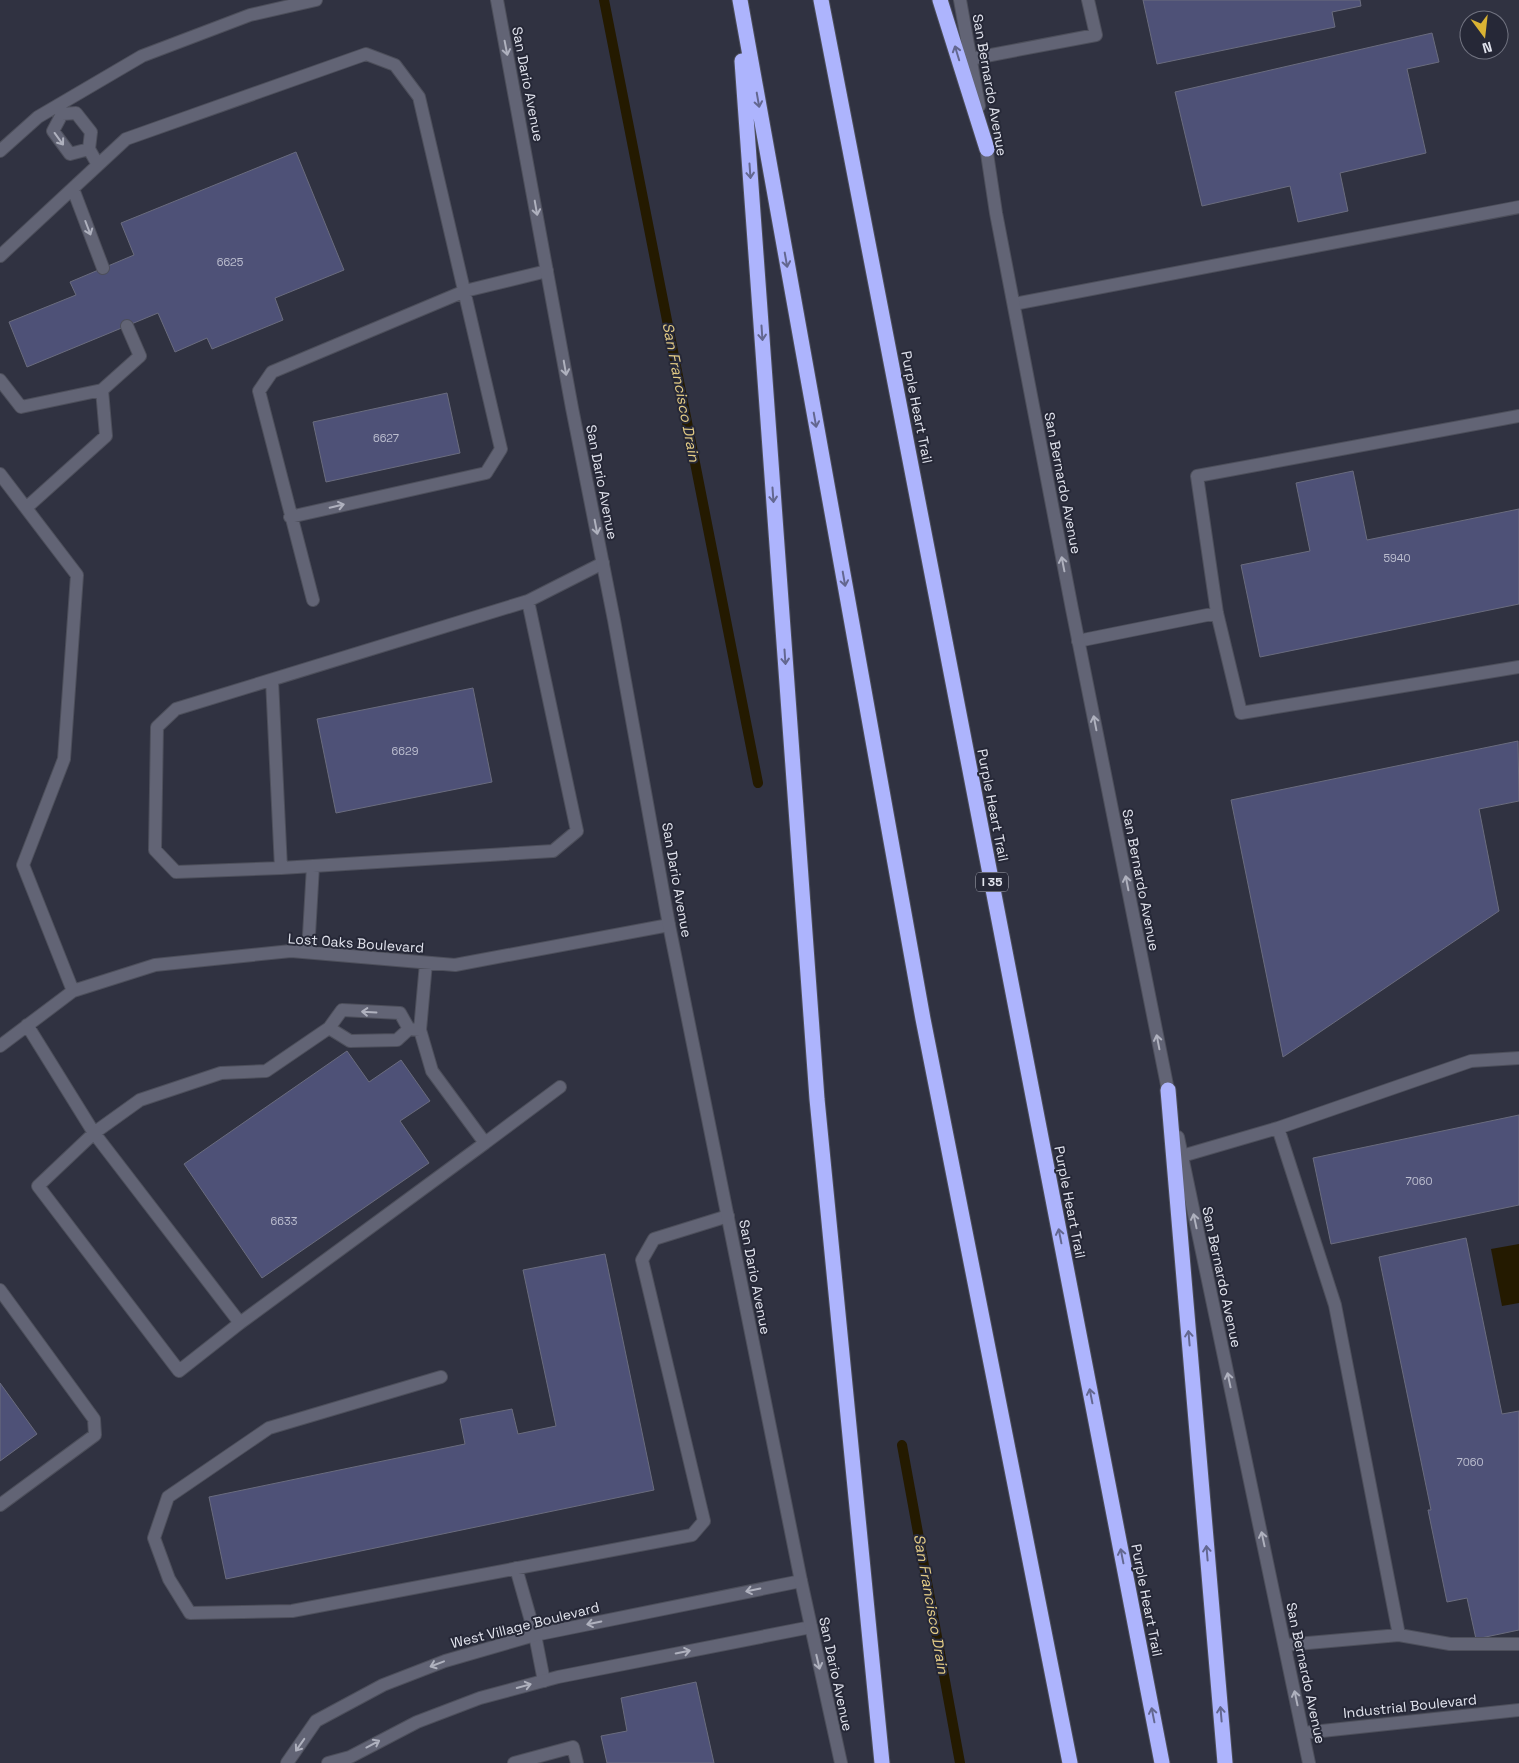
<svg xmlns="http://www.w3.org/2000/svg" width="1519" height="1763" viewBox="0 0 1519 1763" font-family="'Space Grotesk',sans-serif">
<rect width="100%" height="100%" fill="#303241"/>
<!-- water -->
<path fill="#241a00" d="M1519 1244V1303L1502 1306 1491 1249Z"/>
<g fill="none" stroke-linecap="round" stroke-linejoin="round">
<!-- stream -->
<path stroke="#241a00" stroke-width="10" d="M604 0 758 783
M902 1445 960 1763"/>
</g>
<!-- building -->
<path fill="#4e5177" stroke="#6a6c7e" d="M1143 0H1360L1361 6 1332 12 1335 27 1157 64Z
M1432 33 1439 62 1407 69 1426 153 1340 173 1348 211 1298 222 1290 186 1202 206 1175 92Z
M296 152 344 270 275 298 283 320 212 349 207 338 175 352 158 313 27 367 9 322 76 295 70 282 134 255 121 223Z
M447 393 460 453 326 482 313 422Z
M1353 471 1367 540 1519 509V604L1260 657 1241 565 1310 551 1296 483Z
M473 688 492 782 336 813 317 719Z
M1518 741 1519 801 1479 809 1499 911 1283 1057 1231 800Z
M347 1051 369 1082 401 1060 430 1101 400 1121 429 1163 262 1278 184 1164Z
M1519 1115V1205L1331 1244 1313 1158Z
M1466 1238 1502 1414 1519 1411V1630L1476 1639 1467 1598 1447 1602 1428 1510H1431L1379 1257Z
M605 1254 654 1490 226 1579 209 1497 465 1444 460 1419 512 1409 518 1434 556 1426 523 1270Z
M0 1383 37 1434 0 1461Z
M696 1682 714 1763H607L601 1736 627 1731 621 1698Z"/>
<g fill="none" stroke-linecap="round" stroke-linejoin="round">
<!-- lane casing -->
<g stroke="#4d4f5b" stroke-width="14">
<path id="lane" d="M970 59 1096 35 1088 0
M89 149 70 154 53 131 62 114 76 113 91 132 89 149 98 165
M0 151 38 117 142 56 250 15 316 0
M73 189 103 268
M0 256 126 139 366 54 395 65 419 97 501 449 486 473 290 517
M1014 304 1519 207
M0 380 21 407 102 390 140 356 127 326
M1519 416 1197 476 1217 613 1241 713 1519 667
M0 474 77 575 64 759 23 865 73 991
M26 508 106 436 102 390
M313 600 259 391 272 372 465 291 547 271
M528 601 577 831 553 851 281 868 176 872 155 850 157 727 176 709 528 601 603 563
M1078 641 1217 613
M272 680 281 868
M308 952 313 866
M27 1025 94 1133 240 1323 485 1143 432 1071 420 1030 426 963
M409 1029 400 1013 342 1010 329 1028 350 1041 397 1040 409 1029 420 1030
M0 1046 73 991 155 965 291 951 455 965 669 925
M485 1143 560 1087
M1182 1156 1278 1128
M0 1290 94 1419 95 1435 0 1505
M240 1323 179 1371 38 1186 94 1133 140 1100 221 1073 266 1071 329 1028
M441 1377 269 1428 168 1497 154 1538 169 1579 190 1613 292 1611 692 1535 704 1521 642 1260 654 1239 728 1216
M516 1568 535 1635 544 1681
M1399 1635 1450 1644H1519
M1285 1645 1399 1635 1335 1305 1278 1128 1471 1061 1519 1058
M514 1763 573 1747 577 1763"/>
</g>
<!-- street casing -->
<g stroke="#4d4f5b" stroke-width="14">
<path id="street" d="M287 1763 316 1721 383 1685 445 1661 535 1635 801 1581
M328 1763 350 1757 417 1722 480 1698 558 1677 811 1627"/>
</g>
<!-- secondary casing -->
<g stroke="#4d4f5b" stroke-width="14">
<path id="secondary" d="M497 0 572 408 614 620 669 925 801 1581 841 1763
M960 0 979 106
M985 140 996 213 1072 609 1170 1100
M1178 1137 1309 1763
M1303 1733 1519 1710"/>
</g>
<!-- highway casing -->
<g stroke="#4d4f5b" stroke-width="17">
<path id="highway" d="M740 0 923 1019 1070 1763
M821 0 1162 1763
M940 0 987 149
M742 61 817 1099 882 1763
M1168 1090 1225 1763"/>
</g>
<!-- lane -->
<use href="#lane" stroke="#626475" stroke-width="12"/>
<!-- street -->
<use href="#street" stroke="#626475" stroke-width="12"/>
<!-- secondary -->
<use href="#secondary" stroke="#626475" stroke-width="12"/>
<!-- highway -->
<use href="#highway" stroke="#adb4fd" stroke-width="15"/>
</g>
<!-- one-way arrows -->
<defs><path id="oneway-shaft" d="M-6 0H5M1.5-3L5.5 0L1.5 3" fill="none" stroke-width="1.6" stroke-linecap="round" stroke-linejoin="round" transform="scale(1.25)"/></defs>
<g stroke="#afb1be">
<use href="#oneway-shaft" transform="translate(506 48) rotate(79)"/>
<use href="#oneway-shaft" transform="translate(59 139) rotate(54)"/>
<use href="#oneway-shaft" transform="translate(536 208) rotate(80)"/>
<use href="#oneway-shaft" transform="translate(88 228) rotate(69)"/>
<use href="#oneway-shaft" transform="translate(565 368) rotate(80)"/>
<use href="#oneway-shaft" transform="translate(337 506) rotate(-13)"/>
<use href="#oneway-shaft" transform="translate(596 527) rotate(79)"/>
<use href="#oneway-shaft" transform="translate(1063 564) rotate(-101)"/>
<use href="#oneway-shaft" transform="translate(1095 723) rotate(-101)"/>
<use href="#oneway-shaft" transform="translate(1127 883) rotate(-101)"/>
<use href="#oneway-shaft" transform="translate(369 1012) rotate(-177)"/>
<use href="#oneway-shaft" transform="translate(1158 1042) rotate(-101)"/>
<use href="#oneway-shaft" transform="translate(1195 1221) rotate(-102)"/>
<use href="#oneway-shaft" transform="translate(1229 1380) rotate(-102)"/>
<use href="#oneway-shaft" transform="translate(1263 1539) rotate(-102)"/>
<use href="#oneway-shaft" transform="translate(753 1590) rotate(168)"/>
<use href="#oneway-shaft" transform="translate(594 1623) rotate(168)"/>
<use href="#oneway-shaft" transform="translate(683 1652) rotate(-11)"/>
<use href="#oneway-shaft" transform="translate(818 1662) rotate(77)"/>
<use href="#oneway-shaft" transform="translate(437 1664) rotate(159)"/>
<use href="#oneway-shaft" transform="translate(524 1686) rotate(-15)"/>
<use href="#oneway-shaft" transform="translate(1296 1698) rotate(-102)"/>
<use href="#oneway-shaft" transform="translate(373 1744) rotate(-28)"/>
<use href="#oneway-shaft" transform="translate(300 1745) rotate(125)"/>
</g>
<g stroke="#636790">
<use href="#oneway-shaft" transform="translate(957 53) rotate(-107)"/>
<use href="#oneway-shaft" transform="translate(758 100) rotate(80)"/>
<use href="#oneway-shaft" transform="translate(750 171) rotate(86)"/>
<use href="#oneway-shaft" transform="translate(786 260) rotate(80)"/>
<use href="#oneway-shaft" transform="translate(762 333) rotate(86)"/>
<use href="#oneway-shaft" transform="translate(815 420) rotate(80)"/>
<use href="#oneway-shaft" transform="translate(773 495) rotate(86)"/>
<use href="#oneway-shaft" transform="translate(844 579) rotate(80)"/>
<use href="#oneway-shaft" transform="translate(785 657) rotate(86)"/>
<use href="#oneway-shaft" transform="translate(1060 1236) rotate(-101)"/>
<use href="#oneway-shaft" transform="translate(1189 1338) rotate(-95)"/>
<use href="#oneway-shaft" transform="translate(1091 1396) rotate(-101)"/>
<use href="#oneway-shaft" transform="translate(1207 1553) rotate(-95)"/>
<use href="#oneway-shaft" transform="translate(1122 1556) rotate(-101)"/>
<use href="#oneway-shaft" transform="translate(1221 1714) rotate(-95)"/>
<use href="#oneway-shaft" transform="translate(1153 1715) rotate(-101)"/>
</g>
<g text-anchor="middle" stroke-width="4" stroke-linejoin="round" paint-order="stroke">
<!-- number labels -->
<g font-size="11" fill="#bdbfd0">
<text x="230" y="266">6625</text>
<text x="386" y="442">6627</text>
<text x="1397" y="562">5940</text>
<text x="405" y="755">6629</text>
<text x="1419" y="1185">7060</text>
<text x="284" y="1225">6633</text>
<text x="1470" y="1466">7060</text>
</g>
<!-- shield labels -->
<rect fill="#262837" stroke="#aaacb7" stroke-width="1" x="976" y="872.5" width="32" height="19" rx="4"/>
<g font-size="12" font-weight="bold" fill="#e2e4ee">
<text x="992" y="886">I 35</text>
</g>
<!-- street labels -->
<g font-size="14" fill="#e2e4ee" stroke="#262837">
<text transform="translate(528 84) rotate(79)" y="5">San Dario Avenue</text>
<text transform="translate(990 85) rotate(80)" y="5">San Bernardo Avenue</text>
<text transform="translate(917 407) rotate(79)" y="5">Purple Heart Trail</text>
<text transform="translate(602 482) rotate(79)" y="5">San Dario Avenue</text>
<text transform="translate(1063 483) rotate(79)" y="5">San Bernardo Avenue</text>
<text transform="translate(993 805) rotate(79)" y="5">Purple Heart Trail</text>
<text transform="translate(677 880) rotate(80)" y="5">San Dario Avenue</text>
<text transform="translate(1141 880) rotate(79)" y="5">San Bernardo Avenue</text>
<text transform="translate(356 943) rotate(4)" y="5">Lost Oaks Boulevard</text>
<text transform="translate(1070 1202) rotate(79)" y="5">Purple Heart Trail</text>
<text transform="translate(755 1277) rotate(79)" y="5">San Dario Avenue</text>
<text transform="translate(1222 1277) rotate(78)" y="5">San Bernardo Avenue</text>
<text transform="translate(1147 1600) rotate(79)" y="5">Purple Heart Trail</text>
<text transform="translate(525 1625) rotate(-14)" y="5">West Village Boulevard</text>
<text transform="translate(1306 1673) rotate(78)" y="5">San Bernardo Avenue</text>
<text transform="translate(836 1674) rotate(78)" y="5">San Dario Avenue</text>
<text transform="translate(1410 1706) rotate(-6)" y="5">Industrial Boulevard</text>
</g>
<!-- water labels -->
<g font-size="15" font-style="italic" fill="#e3cb85" stroke="#262837">
<text transform="translate(681 392) rotate(79)" y="5">San Francisco Drain</text>
<text transform="translate(931 1604) rotate(80)" y="5">San Francisco Drain</text>
</g>
</g>
<!-- north arrow -->
<g transform="translate(1484 35) rotate(165)"><circle r="24" fill="#262837" stroke="#717380"/>
<path d="M0-4L9 19L0 12L-9 19Z" fill="#dab333"/>
<text y="-8" font-size="14" font-weight="bold" text-anchor="middle" fill="#e2e4ee">N</text>
</g>
</svg>
